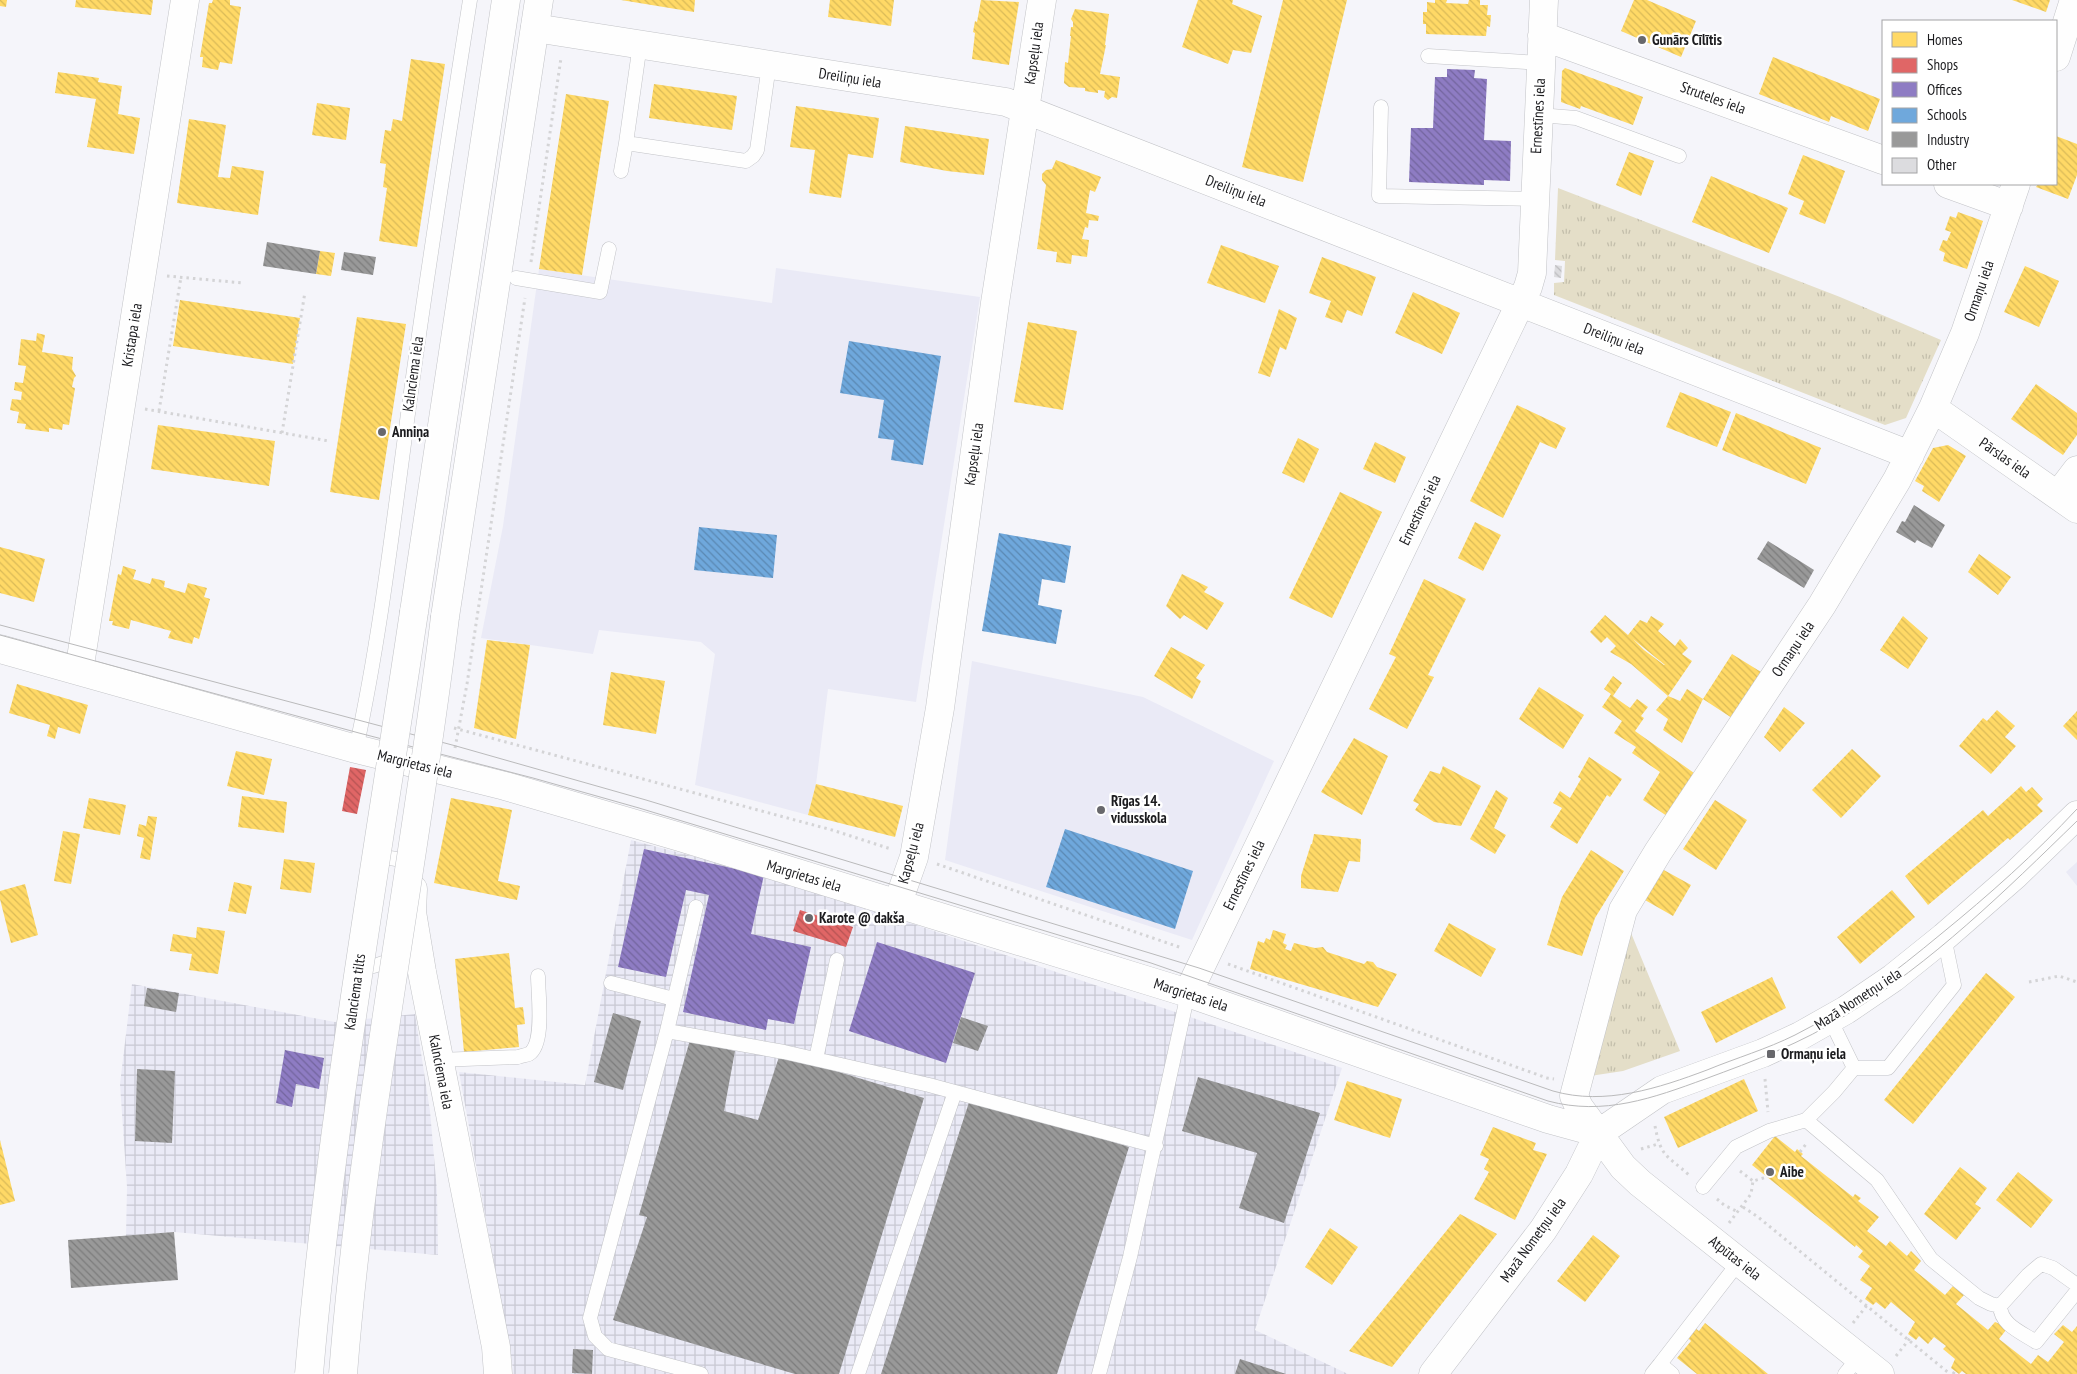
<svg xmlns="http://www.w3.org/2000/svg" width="2077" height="1374" viewBox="0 0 2077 1374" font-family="'PT Sans Narrow',sans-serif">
<defs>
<pattern id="industrial-grid" width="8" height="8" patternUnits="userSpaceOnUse" patternTransform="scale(1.25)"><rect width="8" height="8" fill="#eaeaf6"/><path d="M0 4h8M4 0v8" fill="none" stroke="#c8c8d2"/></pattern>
<pattern id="grass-tufts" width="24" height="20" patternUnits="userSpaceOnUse" patternTransform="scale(1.25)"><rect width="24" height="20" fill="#e4dec8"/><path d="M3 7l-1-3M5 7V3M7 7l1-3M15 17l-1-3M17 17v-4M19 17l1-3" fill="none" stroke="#c3beab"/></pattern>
<pattern id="homes-back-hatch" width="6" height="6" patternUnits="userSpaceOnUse" patternTransform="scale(1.25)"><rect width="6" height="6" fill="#ffd966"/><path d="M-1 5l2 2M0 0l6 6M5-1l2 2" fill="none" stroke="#daba58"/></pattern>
<pattern id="shops-back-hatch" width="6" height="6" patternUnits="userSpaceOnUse" patternTransform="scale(1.25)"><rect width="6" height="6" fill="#e06666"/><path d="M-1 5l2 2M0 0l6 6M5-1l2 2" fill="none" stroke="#b55353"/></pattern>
<pattern id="offices-back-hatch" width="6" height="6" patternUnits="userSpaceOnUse" patternTransform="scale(1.25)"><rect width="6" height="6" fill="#8e7cc3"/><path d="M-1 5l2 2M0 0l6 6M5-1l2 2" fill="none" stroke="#73659e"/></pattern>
<pattern id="schools-back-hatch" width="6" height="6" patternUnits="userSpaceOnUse" patternTransform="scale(1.25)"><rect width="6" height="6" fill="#6fa8dc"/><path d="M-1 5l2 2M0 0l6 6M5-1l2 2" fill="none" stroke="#5a88b2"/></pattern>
<pattern id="industry-back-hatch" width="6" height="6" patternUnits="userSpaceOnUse" patternTransform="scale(1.25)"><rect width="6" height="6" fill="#999"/><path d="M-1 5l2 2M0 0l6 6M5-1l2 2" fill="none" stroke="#7c7c7c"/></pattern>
<pattern id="building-back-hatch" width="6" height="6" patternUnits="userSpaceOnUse" patternTransform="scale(1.25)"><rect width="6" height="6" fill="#dcdcdf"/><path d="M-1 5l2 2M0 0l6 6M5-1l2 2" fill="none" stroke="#bcbcbf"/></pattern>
</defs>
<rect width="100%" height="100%" fill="#f5f5fa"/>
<!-- built -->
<path fill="#eaeaf6" d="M776 268 980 297 916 702 828 689 816 784 808 815 695 785 715 654 701 642 599 630 593 654 481 638 503 526 539 269 772 303Z
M972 661 1143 697 1274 761 1192 940 945 860Z
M2077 862V886L2066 872Z"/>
<!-- industrial -->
<path fill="url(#industrial-grid)" d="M631 840 779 879 1342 1068 1255 1330 1348 1374H513L512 1361 459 1072 585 1085Z
M132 984 335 1022 415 1014 430 1111 437 1191 438 1255 174 1232 126 1236 127 1187 120 1084Z"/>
<!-- grass -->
<path fill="url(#grass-tufts)" d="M1558 188 1840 297 1941 340 1906 418 1885 425 1554 295V283L1564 282 1565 261 1555 260Z
M1631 933 1680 1051 1623 1071 1590 1076Z"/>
<!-- homes -->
<path fill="url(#homes-back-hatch)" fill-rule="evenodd" d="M0 0H7L6 7 0 6Z
M76 0H153L151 15 75 7Z
M213 0H230V5L241 7 232 64 220 62 218 70 202 67 203 57H200L209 3H212Z
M621 0H695L694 12Z
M830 0H894L891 26 828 17Z
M981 0 1019 2 1009 65 972 59 975 33 973 32 975 21 977 22Z
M1198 0H1233L1232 4 1262 16 1251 53 1233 50 1228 64 1182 47Z
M1283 0H1347L1303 182 1242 167Z
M1435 0H1447L1446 3 1468 4 1469 0H1480V5H1488L1487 15H1491L1490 27 1487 26 1486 36 1426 34V24H1423V12H1427V2L1435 3Z
M1634 0H1647L1696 21 1681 57 1621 31Z
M2012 0H2050L2046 12Z
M1075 9 1109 14 1105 45H1106L1100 74 1120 77 1117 98 1112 97 1108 100 1104 97 1105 91 1098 90V93L1085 91V88L1069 87 1064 83 1065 62 1068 63 1071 36H1070L1071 27H1073V22L1071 19Z
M1773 57 1880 99 1868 131 1831 116 1829 122 1759 94Z
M411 59 445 64 417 247 379 241 387 188 383 187 386 164 380 163 385 130 391 131 393 119 402 121Z
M1565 68 1643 97 1633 125 1581 106 1580 109 1561 102 1562 71Z
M58 72 99 78 98 82 122 86 118 114 140 118 134 154 87 147 96 99 55 93Z
M654 84 737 96 732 130 649 118Z
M566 94 609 101 582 275 539 269Z
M317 103 350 108 346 140 312 135Z
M796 106 879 118 873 158 848 154 841 198 809 193 815 150 790 147Z
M189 119 226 125 218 177 230 178 232 166 264 171 258 215 177 203Z
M905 126 989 139 984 175 947 171 900 162Z
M2056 136 2077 144V175L2068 199 2036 187 2038 184H2056Z
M1629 152 1654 161 1641 196 1616 185Z
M1803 155 1845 171 1825 224 1799 214 1804 201 1788 194Z
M1056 160 1101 177 1095 192 1090 190 1086 213 1099 216 1098 221 1089 220 1088 228 1085 227 1082 239 1089 240 1087 257 1072 255 1071 264 1056 262 1057 252 1037 249 1046 185 1042 180V174L1046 170 1052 169Z
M1711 176 1788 208 1769 253 1692 222Z
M1958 212 1983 221 1967 269 1943 261 1945 253 1939 250 1943 240 1947 241 1951 232 1945 230 1950 216 1956 218Z
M1221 245 1279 266 1265 303 1207 283Z
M320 251 335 253 331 276 316 274Z
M1322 257 1376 277 1362 316 1347 310 1342 323 1325 317 1331 301 1309 293Z
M2025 266 2059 281 2039 327 2004 312Z
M1413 292 1460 313 1442 354 1395 333Z
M180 300 300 318 293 364 173 346Z
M1279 309 1297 318 1286 350 1280 347 1270 377 1258 373Z
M357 317 406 324 379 500 330 492Z
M1028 322 1077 331 1063 410 1014 402Z
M37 333 45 335 42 352 73 357 72 369 76 376 74 378 72 387 75 388 69 425 63 424 62 430 49 428V432L25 429 26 424 17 423 19 412 10 410 12 399 21 400 22 392 14 390 15 382 23 383 26 366 18 365 21 339 36 341Z
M2036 384 2077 413V435L2063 455 2011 419Z
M1680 392 1731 412 1717 447 1666 427Z
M1517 405 1566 428 1556 449 1540 442 1503 518 1470 501Z
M1736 413 1821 448 1806 484 1722 450Z
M158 425 275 441 269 486 151 469Z
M1298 438 1319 449 1304 483 1282 473Z
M1375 442 1406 457 1395 483 1363 469Z
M1948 445 1966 456 1939 502 1922 491 1924 486 1915 481 1933 448Z
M1340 492 1382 512 1332 618 1289 598Z
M1475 522 1501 535 1483 571 1458 558Z
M0 547 45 559 34 602 0 593Z
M1979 554 2011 577 1998 595 1968 572Z
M123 566 136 570 133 579 150 584 152 578 165 581 164 587 185 593 188 583 207 588 204 597 210 599 199 639 194 637 192 644 168 638 171 631 131 620 129 629 112 625 113 621H109L118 574 121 575Z
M1182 574 1208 587 1204 592 1224 603 1207 630 1184 615 1180 619 1166 606Z
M1424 579 1466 599 1428 675 1434 677 1407 729 1369 709 1396 657 1389 654Z
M1605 615 1628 635 1640 620 1647 623 1651 616 1664 624 1658 631 1675 646 1680 639 1688 648 1682 654 1692 661 1668 696 1631 664 1610 652 1616 646 1607 637 1601 643 1590 632ZM1633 639 1665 665H1664L1644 650Z
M1903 616 1928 638 1908 669 1880 650Z
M487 640 530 645 516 739 474 728Z
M1171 647 1205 665 1196 678 1201 681 1192 699 1154 676Z
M1732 654 1761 672 1732 718 1703 699Z
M611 672 665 681 656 734 603 725Z
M1613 676 1622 683 1613 696 1630 708 1637 699 1648 707 1641 716 1644 718 1635 731 1694 773 1667 816 1643 800 1660 772 1632 753 1636 747 1614 733 1622 721 1602 707 1611 694 1604 689Z
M17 684 88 705 80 734 58 727 55 739 47 736 50 725 9 713Z
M1539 687 1584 715 1563 749 1519 719Z
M1687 689 1703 699 1682 743 1663 730 1668 719 1656 710 1668 696 1680 701Z
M1784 707 1805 723 1780 752 1764 737Z
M1997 710 2015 726 2005 737 2016 746 1991 774 1959 746 1983 718 1987 721Z
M2077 711V740L2063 726Z
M1354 738 1388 756 1362 815 1321 792Z
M1852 749 1881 776 1841 818 1812 790Z
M236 751 272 759 264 795 227 786Z
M1589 757 1622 779 1610 797 1607 795 1577 844 1550 827 1562 808 1553 803 1560 791 1570 798 1581 779 1578 777Z
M1443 766 1481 786 1461 826 1434 822 1415 810 1419 804 1413 801 1430 771 1440 774Z
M816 784 903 806 895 837 808 815Z
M2021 786 2026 792 2032 787 2043 799 2037 805 2043 811 2010 840 2008 838 1928 905 1905 876 1983 810 1988 816Z
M1496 790 1508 798 1494 828 1506 835 1495 854 1470 839Z
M242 796 287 802 284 833 238 827Z
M89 798 126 805 120 835 83 828Z
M451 798 512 810 498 881 520 886 517 900 434 883Z
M1715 800 1747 820 1716 870 1683 849Z
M148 816 157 817 150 860 140 858 144 838 137 836 139 824 146 826Z
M63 831 80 834 71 884 54 881Z
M1314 834 1361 839 1360 862 1349 861 1338 892 1301 888V876L1311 844H1312Z
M1591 850 1624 871 1595 918 1582 956 1547 945 1562 897Z
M284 859 315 863 311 893 280 889Z
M1662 869 1691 885 1673 916 1645 900Z
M234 882 252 886 246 914 228 911Z
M25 884 38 935 11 943 0 899V891Z
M1892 890 1915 917 1860 964 1837 937Z
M1449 923 1496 949 1481 977 1434 951Z
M197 927 225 931 218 974 189 970 192 954 170 951 173 934 196 938Z
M1273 930 1286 934 1283 943 1287 945 1285 949 1291 951 1294 943 1315 948 1323 947 1327 952 1364 964 1367 961 1373 962 1377 967 1397 974 1378 1007 1250 969 1258 941 1264 943 1266 938 1270 940Z
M509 953 515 1008 523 1007 525 1024 517 1025 519 1047 464 1052 455 959Z
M1986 973 2015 997 1913 1124 1884 1100Z
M1772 977 1786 1008 1716 1043 1701 1012Z
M1744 1079 1758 1111 1678 1148 1664 1117Z
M1347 1081 1402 1099 1390 1138 1334 1120Z
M1493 1127 1536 1143 1533 1150 1547 1154 1515 1220 1474 1199 1489 1172 1484 1169 1489 1159 1480 1155Z
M1775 1136 1795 1152 1797 1149 1803 1154 1801 1156 1853 1197 1855 1194 1861 1198 1858 1201 1879 1217 1867 1231 1886 1246 1890 1241 1907 1256 1911 1251 1921 1261 1914 1270 1945 1295 1953 1286 1964 1295 1956 1304 1988 1330 1995 1322 2000 1324 2006 1330 1999 1339 2031 1364 2038 1355 2048 1362 2064 1342 2054 1334 2063 1325 2072 1332 2077 1326V1374H1966L1962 1371 1959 1374 1951 1368 1955 1359 1943 1349 1946 1346 1934 1337 1928 1344 1919 1336 1916 1340 1908 1334 1915 1322 1891 1302 1885 1309 1876 1302 1873 1305 1865 1299 1872 1288 1860 1280 1870 1266 1858 1257 1863 1251 1856 1245 1855 1247 1752 1165Z
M0 1140 15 1201 0 1205Z
M1960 1167 1987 1188 1975 1204 1981 1208 1956 1240 1924 1214Z
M2018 1172 2053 1200 2031 1228 1996 1200Z
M1460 1214 1497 1234 1392 1367 1349 1351Z
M1330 1228 1358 1247 1332 1285 1305 1267Z
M1593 1235 1620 1256 1585 1302 1557 1281Z
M1705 1323 1768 1374H1697L1677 1358 1691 1341 1687 1337 1695 1328 1699 1331Z"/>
<!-- shops -->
<path fill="url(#shops-back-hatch)" d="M350 767 366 770 357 814 342 811Z
M800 910 853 927 846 947 793 931Z"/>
<!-- offices -->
<path fill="url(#offices-back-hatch)" d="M1447 69 1475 70 1474 78 1487 79 1484 140 1511 141 1510 181 1484 180V185L1409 182 1411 128H1433L1435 77H1447Z
M644 849 764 875 751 934 811 947 794 1024 768 1019 766 1030 683 1012 709 895 686 890 666 977 618 967Z
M877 942 975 973 946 1063 849 1031Z
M285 1050 324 1058 319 1089 296 1084 292 1107 276 1103Z"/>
<!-- schools -->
<path fill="url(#schools-back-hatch)" d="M849 341 941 356 923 465 891 460 894 440 878 438 884 400 840 393Z
M699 527 777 535 773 578 694 570Z
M999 533 1071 546 1065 583 1042 579 1038 605 1062 610 1056 644 982 631Z
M1065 829 1193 871 1175 929 1046 887Z"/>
<!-- industry -->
<path fill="url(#industry-back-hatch)" d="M267 242 320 251 316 274 263 266Z
M344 252 376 257 373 275 341 270Z
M1914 505 1945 525 1932 548 1917 540 1915 543 1896 532 1902 521 1905 522Z
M1768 541 1814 570 1804 588 1757 559Z
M147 988 179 993 176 1012 144 1006Z
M613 1013 641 1021 623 1090 594 1082Z
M961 1017 988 1026 978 1051 953 1043Z
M690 1040 735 1051 724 1111 758 1120 780 1054 924 1098 839 1374H795L613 1320 647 1217 639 1215Z
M137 1069 175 1071 172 1143 135 1141Z
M1198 1077 1320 1113 1284 1223 1239 1208 1257 1153 1182 1131Z
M971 1096 1129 1147 1057 1374H881Z
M174 1232 178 1280 71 1288 68 1240Z
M573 1349 593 1350 592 1374 572 1373Z
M1240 1359 1286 1374H1235Z"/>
<!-- building -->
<path fill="url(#building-back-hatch)" d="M1555 265 1562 266 1561 278 1554 277Z"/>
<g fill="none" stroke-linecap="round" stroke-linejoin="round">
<!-- service casing -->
<g stroke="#c2c3c7" stroke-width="15">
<path id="service" d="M1428 56 1541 63
M1381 107 1379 196 1535 199
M1539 115 1576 118 1679 156
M626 143 640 44
M621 171 626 143 746 161 753 156 757 150 769 65
M516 278 600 292 609 249
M356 749C381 634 394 516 410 399 428 266 449 133 470 0
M372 855 414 862
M696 907 667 1031 590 1318 595 1336 608 1349 701 1374
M355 966H374L397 958
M611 983 674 999
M667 1031 784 1052 929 1085 1156 1146
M816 1059 837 960
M438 1060 518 1057C521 1056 526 1055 529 1054 545 1044 538 994 538 976
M1854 1068H1888L1954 985 1944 937
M1806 1120 1877 1180 1931 1259 1979 1298 1991 1304 2000 1306
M1703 1187 1736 1147 1769 1131 1806 1120 1834 1092 1854 1068 1830 1019
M2077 1285 2053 1268 2041 1264 2028 1275 2000 1306C2001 1325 2021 1332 2036 1342L2077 1291
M1660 1364 1739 1262
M858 1374 955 1092
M1099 1374 1130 1257 1188 993
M1652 1374 1660 1364 1672 1374
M1845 1374 1859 1357"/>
</g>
<!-- minor casing -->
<g stroke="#c2c3c7" stroke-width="29">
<path id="minor" d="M535 28 1006 102 1910 455
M1542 36 1883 160
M2056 57 2074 0
M1948 184 2009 206
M1933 408 2077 509
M2058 495 2077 470
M0 649 356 749 505 786 680 837 1188 993 1548 1119 1599 1133
M79 671 185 0
M413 889 412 912 422 972 496 1347 498 1374
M897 905 914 857 940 708 995 303 1042 0
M1188 993 1528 287 1532 273 1544 0
M1433 1374 1543 1230 1579 1174 1599 1133 1662 1090 1763 1053 1800 1036 1846 1010 1893 978 1944 937 2015 875 2077 815
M1880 1374 1640 1183 1623 1167 1579 1107 1574 1096 1623 910 1658 852 1822 605 1897 480 1933 408 1965 333 2016 184"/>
</g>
<!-- primary casing -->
<g stroke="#c2c3c7" stroke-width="29">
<path id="primary" d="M414 612 506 0
M445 617 539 0"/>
</g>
<!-- path -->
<path stroke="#d4d4d6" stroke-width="3" stroke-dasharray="2.5 4" stroke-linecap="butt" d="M531 262 561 58
M167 276 243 283
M145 409 329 441
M159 411 181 277
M282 433 305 292
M454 728 832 830 891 849
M455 748 467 684 525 298
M937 864 1182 948
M1228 964 1547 1078 1554 1079
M2029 982 2059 976 2077 982
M1765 1079 1768 1112
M1655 1126C1661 1158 1667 1155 1689 1175
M1641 1149 1658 1144
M1800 1152 1806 1144
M1740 1171 1753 1181
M1717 1199 1724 1205 1736 1211
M1743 1207 1758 1217 1950 1374
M1729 1223 1751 1194 1753 1181 1767 1177
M1853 1323 1868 1304
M1896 1356 1911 1337
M1953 1374 1955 1371"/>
<!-- service -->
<use href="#service" stroke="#fefefe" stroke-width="14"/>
<!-- minor -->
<use href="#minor" stroke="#fefefe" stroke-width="28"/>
<!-- primary -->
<use href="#primary" stroke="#fefefe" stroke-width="28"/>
<!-- tram -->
<path stroke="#bababb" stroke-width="1" d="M0 625 456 746 646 800 1199 968 1553 1091C1605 1106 1659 1088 1707 1070 1736 1058 1767 1049 1795 1035 1849 1008 1895 972 1941 934 1989 895 2035 854 2077 809
M0 635 359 733 533 778 639 808 1151 963 1548 1101C1604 1116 1653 1098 1705 1079 1754 1061 1802 1043 1846 1015 1932 963 2005 891 2077 821"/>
<!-- primary-bridge casing -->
<g stroke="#c2c3c7" stroke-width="29" stroke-linecap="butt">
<path id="primary-bridge" d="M309 1374C331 1118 376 866 414 612
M343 1374C363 1120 414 870 445 617"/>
</g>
<!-- primary-bridge -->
<use href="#primary-bridge" stroke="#fefefe" stroke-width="28"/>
</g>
<!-- markers -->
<g fill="#68686c" stroke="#fff" stroke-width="2">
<circle cx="1642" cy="40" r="5"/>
<circle cx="382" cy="432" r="5"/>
<circle cx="1101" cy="810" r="5"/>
<circle cx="809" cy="918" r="5"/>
<rect x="1766" y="1049" width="10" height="10" rx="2.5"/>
<circle cx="1770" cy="1172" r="5"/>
</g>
<g text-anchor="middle" stroke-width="5" stroke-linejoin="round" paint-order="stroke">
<!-- poi labels -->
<g font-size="15" font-weight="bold" fill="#1c1c1f" stroke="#fff" text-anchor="start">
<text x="1652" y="45">Gunārs Cīlītis</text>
<text x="392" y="437">Anniņa</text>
<text x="1111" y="806">Rīgas 14.<tspan x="1111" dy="17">vidusskola</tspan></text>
<text x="819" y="923">Karote @ dakša</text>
<text x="1781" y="1059">Ormaņu iela</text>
<text x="1780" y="1177">Aibe</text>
</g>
<!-- street labels -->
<g font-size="15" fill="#1c1c1f" stroke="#fff">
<text transform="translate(1034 53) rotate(-82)" y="5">Kapseļu iela</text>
<text transform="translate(850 78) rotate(9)" y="5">Dreiliņu iela</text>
<text transform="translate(1713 98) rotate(20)" y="5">Struteles iela</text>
<text transform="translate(1538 116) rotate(-87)" y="5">Ernestīnes iela</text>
<text transform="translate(1236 191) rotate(21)" y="5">Dreiliņu iela</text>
<text transform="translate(1979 291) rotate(-71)" y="5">Ormaņu iela</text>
<text transform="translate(132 335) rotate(-81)" y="5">Kristapa iela</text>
<text transform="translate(1614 339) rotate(21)" y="5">Dreiliņu iela</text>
<text transform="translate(413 374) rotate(-82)" y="5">Kalnciema iela</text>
<text transform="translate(974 454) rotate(-82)" y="5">Kapseļu iela</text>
<text transform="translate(2005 458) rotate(35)" y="5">Pārslas iela</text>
<text transform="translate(1420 510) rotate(-64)" y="5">Ernestīnes iela</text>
<text transform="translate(1793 649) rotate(-56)" y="5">Ormaņu iela</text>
<text transform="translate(415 764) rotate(14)" y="5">Margrietas iela</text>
<text transform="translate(911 853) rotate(-75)" y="5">Kapseļu iela</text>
<text transform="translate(1244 875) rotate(-64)" y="5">Ernestīnes iela</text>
<text transform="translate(804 876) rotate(17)" y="5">Margrietas iela</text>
<text transform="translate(355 992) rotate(-82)" y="5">Kalnciema tilts</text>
<text transform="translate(1191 995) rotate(18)" y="5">Margrietas iela</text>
<text transform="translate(1858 999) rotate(-33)" y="5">Mazā Nometņu iela</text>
<text transform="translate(441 1072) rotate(79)" y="5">Kalnciema iela</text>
<text transform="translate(1533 1240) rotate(-54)" y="5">Mazā Nometņu iela</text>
<text transform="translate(1735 1258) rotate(38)" y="5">Atpūtas iela</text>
</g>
</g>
<!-- legend -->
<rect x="1882" y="20" width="175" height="165" fill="#ffffff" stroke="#a4a4a5"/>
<rect x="1892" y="32" width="25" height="15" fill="#ffd966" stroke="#a4a4a5"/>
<text x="1927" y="45" font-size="15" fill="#1c1c1f">Homes</text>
<rect x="1892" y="58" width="25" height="15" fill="#e06666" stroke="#a4a4a5"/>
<text x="1927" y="70" font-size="15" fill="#1c1c1f">Shops</text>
<rect x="1892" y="82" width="25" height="15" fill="#8e7cc3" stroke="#a4a4a5"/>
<text x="1927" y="95" font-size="15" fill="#1c1c1f">Offices</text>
<rect x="1892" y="108" width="25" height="15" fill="#6fa8dc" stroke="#a4a4a5"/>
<text x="1927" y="120" font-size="15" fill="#1c1c1f">Schools</text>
<rect x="1892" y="132" width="25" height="15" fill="#999999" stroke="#a4a4a5"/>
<text x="1927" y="145" font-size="15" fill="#1c1c1f">Industry</text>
<rect x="1892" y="158" width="25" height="15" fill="#dcdcdf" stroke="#a4a4a5"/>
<text x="1927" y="170" font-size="15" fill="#1c1c1f">Other</text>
</svg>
